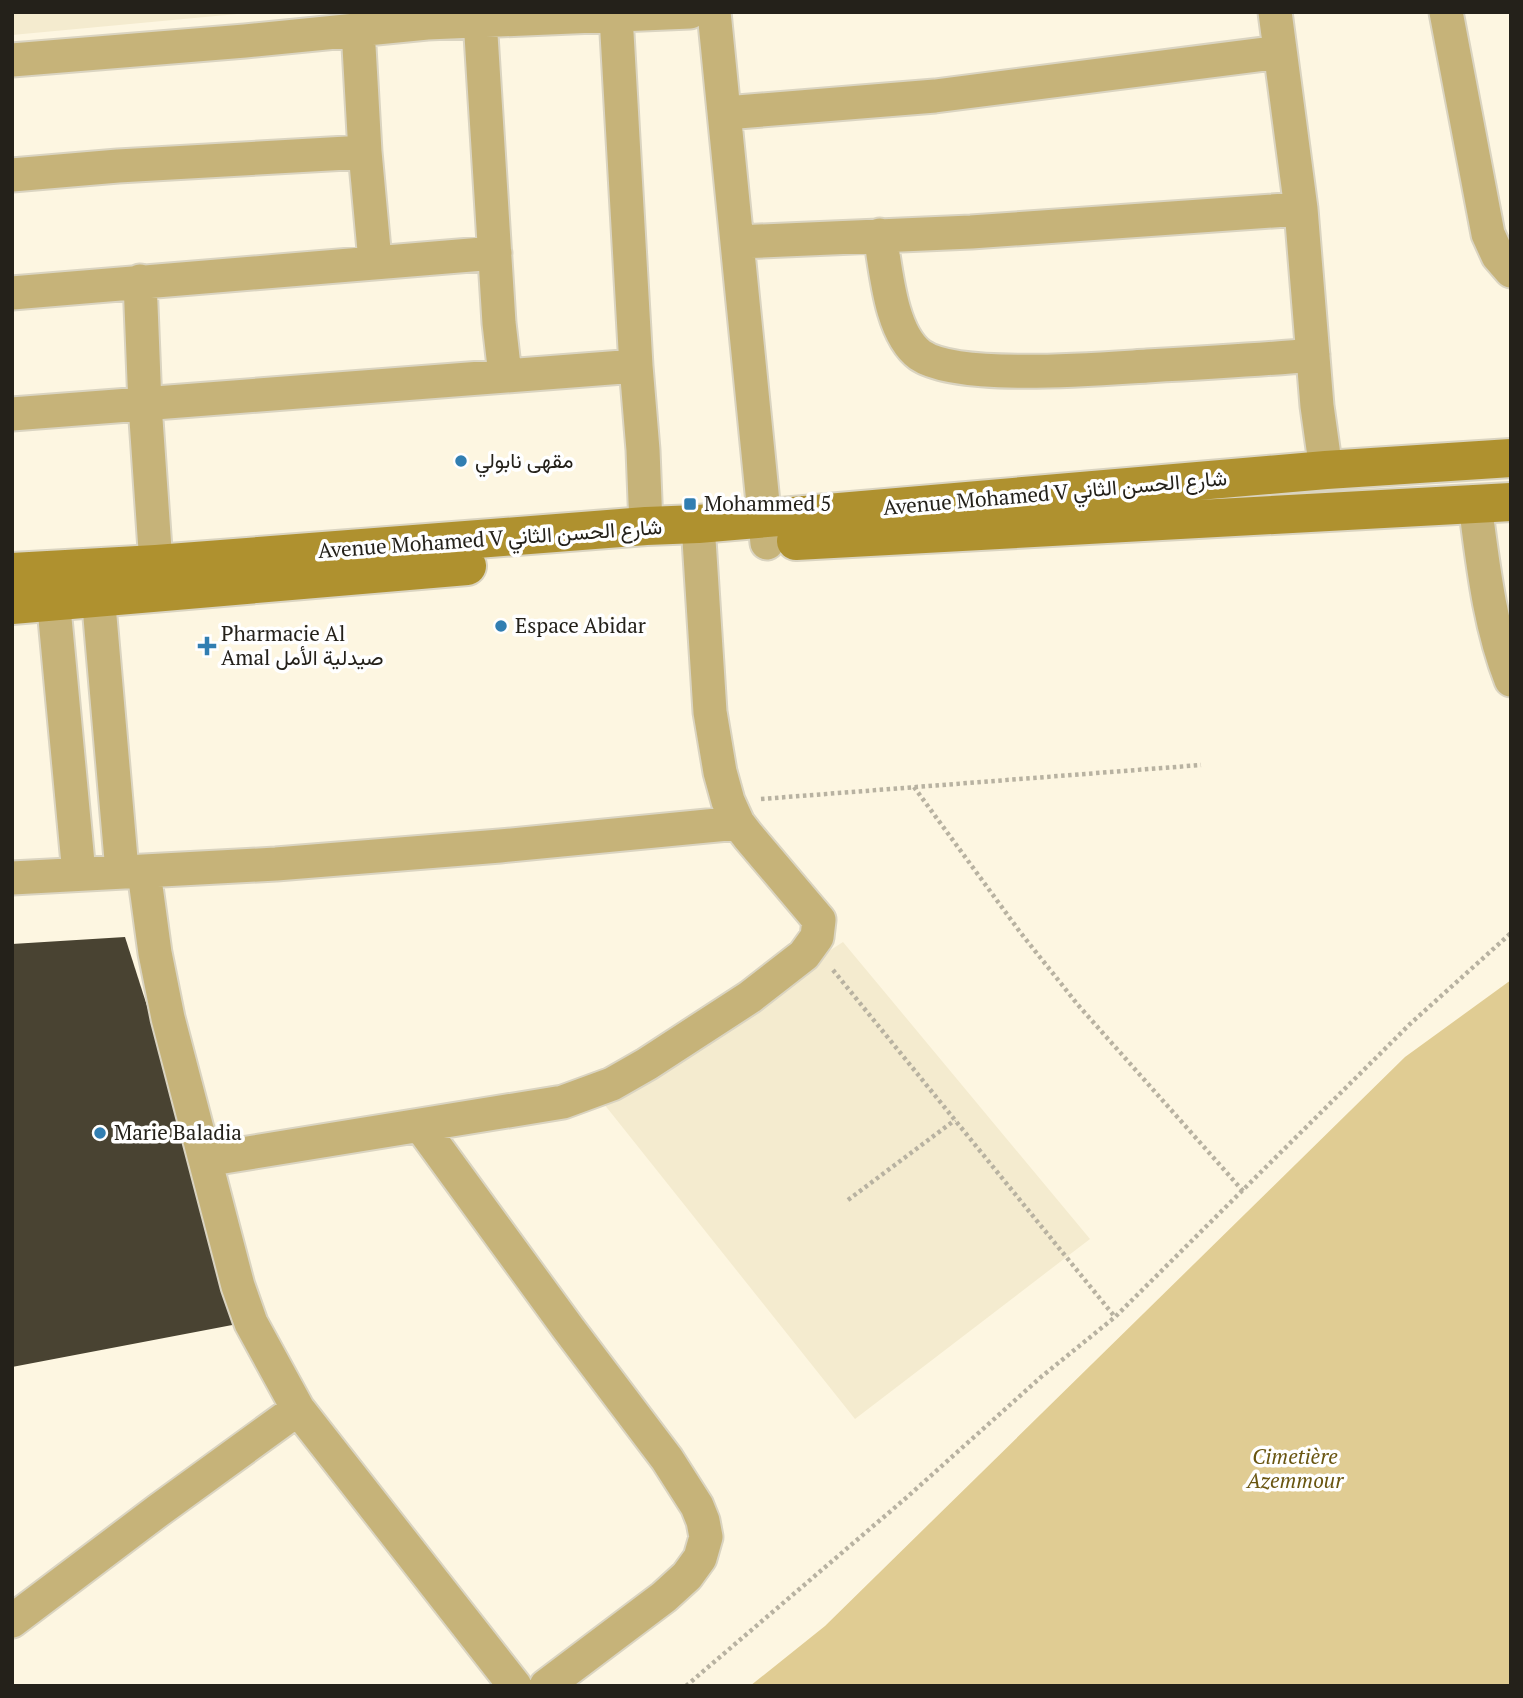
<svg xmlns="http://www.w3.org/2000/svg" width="1523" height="1698" viewBox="0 0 1523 1698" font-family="'PT Serif',Vazirmatn,serif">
<rect width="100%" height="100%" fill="#fdf6e1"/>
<!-- built -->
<path fill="#f4ebcf" d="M12 12H259L12 35Z
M843 942 1090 1239 855 1419 600 1099Z"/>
<!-- green -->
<path fill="#e0cc93" d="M1511 980V1686H750L825 1626 1405 1057Z"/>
<!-- building -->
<path fill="#494332" d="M125 937 248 1322 12 1367V944Z"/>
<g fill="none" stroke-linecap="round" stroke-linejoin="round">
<!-- minor casing -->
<g stroke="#dad4c1" stroke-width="37">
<path id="minor" d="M714 12 767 543
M1275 12 1301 209 1317 406 1326 470
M1446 12 1488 234 1498 256 1511 271
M480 19 499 323 505 375
M12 60 245 41 427 23 690 12
M725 113 935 96 1280 52
M365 152 375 261
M12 175 118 166 365 152 358 29
M880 235C886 269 890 333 920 355 957 381 1099 369 1147 366 1203 363 1258 360 1313 355
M738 242 971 232 1301 209
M140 281 145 405 156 564
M12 293 495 253
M636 366 643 450 646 526
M12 414 636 366 616 16
M1475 504C1483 564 1489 624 1511 680
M96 571 122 871
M51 576 79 874
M144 872 155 953 168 1018 238 1286 251 1323 298 1409 515 1686
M12 878 276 864 500 846 738 823
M420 1125 568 1328 667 1459 697 1506 703 1521 706 1537 700 1558 687 1576 664 1597 546 1686
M205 1160 563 1102 612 1084 647 1064 750 997 804 955 817 937 819 920 748 836 738 823 728 801 720 772 710 712 698 524
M12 1621 159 1510 298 1409"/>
</g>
<!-- secondary casing -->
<g stroke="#dad4c1" stroke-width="42">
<path id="secondary" d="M796 541 1511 502
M12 572 156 564 646 526 698 524 1326 470 1511 458
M12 605 467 566"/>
</g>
<!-- path -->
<path stroke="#b8b2a1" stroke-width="4.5" stroke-dasharray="3.5 3.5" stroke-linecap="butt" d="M914 787 1020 932 1078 1005 1243 1191
M761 799 1201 765
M833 970 1115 1317
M848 1200 955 1120
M686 1686 906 1498 1041 1377 1115 1317 1410 1024 1511 933"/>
<!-- minor -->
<use href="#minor" stroke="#c6b379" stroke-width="33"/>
<!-- secondary -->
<use href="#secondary" stroke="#af912f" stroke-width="38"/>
</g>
<!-- markers -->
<g fill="#317eb1" stroke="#fff" stroke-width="2.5">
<circle cx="461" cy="461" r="7"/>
<rect x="683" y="497" width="14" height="14" rx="3.5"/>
<circle cx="501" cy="626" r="7"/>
<path d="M203.5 635.5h7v7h7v7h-7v7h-7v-7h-7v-7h7z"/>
<circle cx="100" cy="1133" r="7"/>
</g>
<g text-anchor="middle" stroke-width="7" stroke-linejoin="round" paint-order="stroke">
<!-- poi labels -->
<g font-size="21" fill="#24211a" stroke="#fff" text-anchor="start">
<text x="475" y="468">مقهى نابولي</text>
<text x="704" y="511">Mohammed 5</text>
<text x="515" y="633">Espace Abidar</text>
<text x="221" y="641">Pharmacie Al<tspan x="221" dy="24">Amal صيدلية الأمل</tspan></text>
<text x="114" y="1140">Marie Baladia</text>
</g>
<!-- street labels -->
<g font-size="21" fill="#24211a" stroke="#fff">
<text transform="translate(1055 493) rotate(-5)" y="7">Avenue Mohamed V شارع الحسن الثاني</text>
<text transform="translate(490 539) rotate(-4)" y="7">Avenue Mohamed V شارع الحسن الثاني</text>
</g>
<!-- park labels -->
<g font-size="21" font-style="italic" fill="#695510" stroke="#fff">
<text x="1295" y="1464">Cimetière<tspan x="1295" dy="24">Azemmour</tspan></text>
</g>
</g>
<!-- border -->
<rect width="1523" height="1698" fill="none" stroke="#24211a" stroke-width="28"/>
</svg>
